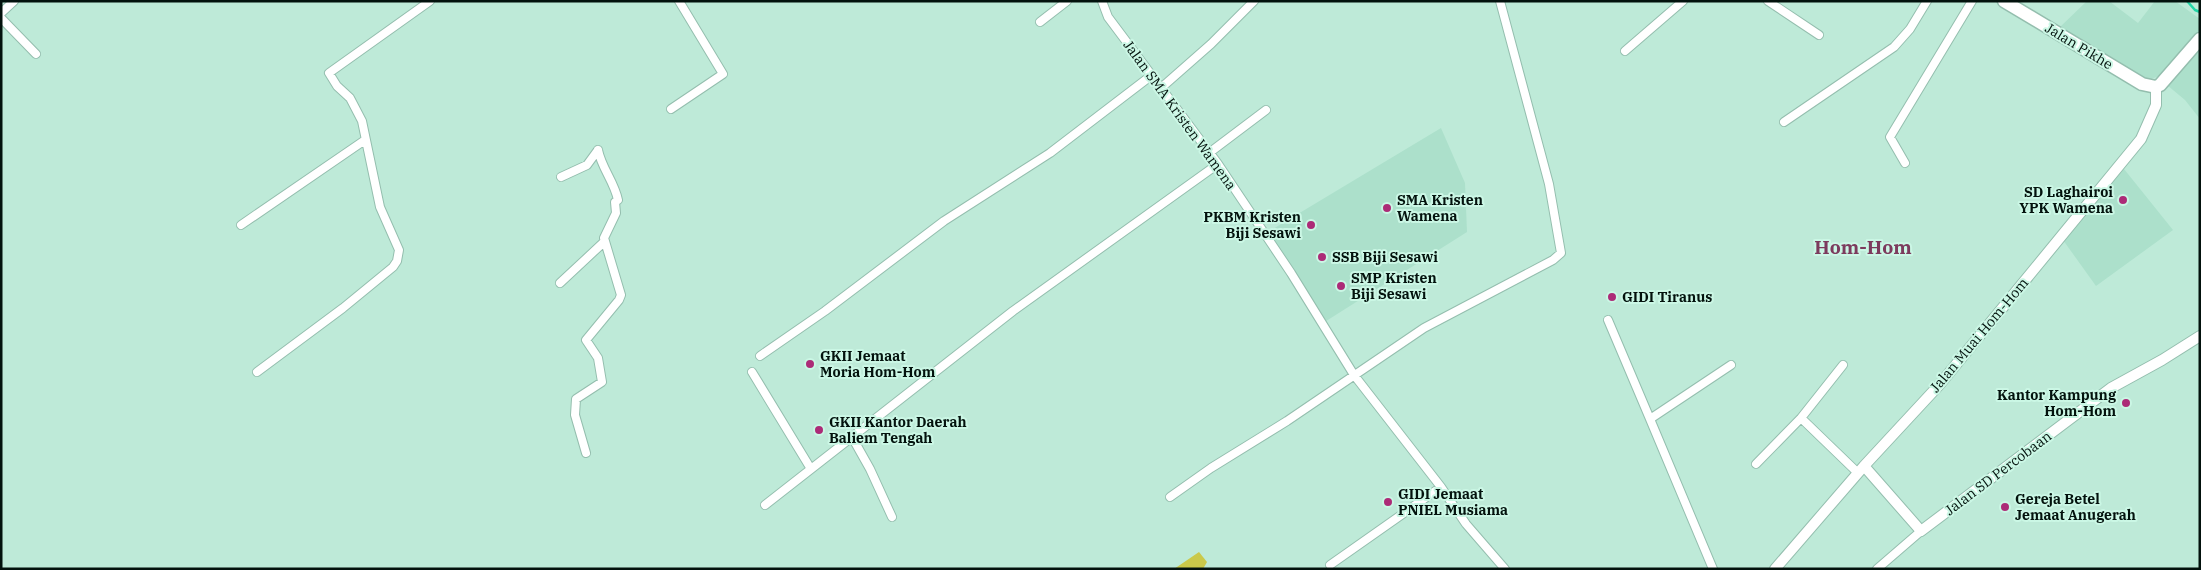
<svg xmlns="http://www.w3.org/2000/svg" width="2201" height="570" viewBox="0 0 2201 570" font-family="'IBM Plex Serif',serif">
<rect width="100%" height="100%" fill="#beead8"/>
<!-- built -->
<path fill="#ace0cb" d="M2087 1H2109L2138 23 2155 1H2175L2200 19V30L2159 76 2151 79 2142 77 2060 27Z
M2200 47V119L2185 100 2167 85Z
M1441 128 1465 183 1467 232 1323 323 1263 235Z
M2124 169 2173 230 2096 286 2063 240Z"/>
<!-- green -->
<path fill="#cac94a" d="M1199 552 1207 562 1203 569H1174Z"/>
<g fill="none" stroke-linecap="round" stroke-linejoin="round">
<!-- stream -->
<path stroke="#23d5a6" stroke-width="2.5" d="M2187 1 2195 10 2200 12"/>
<!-- minor casing -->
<g stroke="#94beae" stroke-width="10">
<path id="minor" d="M1102 1 1108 17 1218 164 1291 273 1354 375 1441 487 1466 524 1505 569
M1768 1 1819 35
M1 13 14 1
M1 18 36 54
M1040 22 1067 1
M1625 51 1683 1
M1161 88 1211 44 1254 1
M671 109 723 74 679 1
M1784 122 1894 47 1910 29 1927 1
M1209 153 1266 110
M1905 163 1890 137 1972 1
M561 177 587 165 598 150
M241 225 365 140
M560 283 604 242
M1608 320 1650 419
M760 356 825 311 944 221 1050 153 1152 75
M257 372 343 308 393 267 397 261 399 250 380 207 362 121 350 98 337 86 329 73 430 1
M752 372 811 469
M1801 418 1858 473
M852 437 870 469 892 517
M586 453 575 415 576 399 602 382 598 358 586 340 619 300 621 295 604 238 616 213 615 202 618 200C614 181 602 169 598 150
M1756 464 1801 418 1843 365
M1170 497 1211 468 1287 421 1424 328 1553 260 1561 253 1549 184 1500 1
M765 505 1013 311 1218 164
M1330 565 1441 487
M1713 569 1650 419 1731 365
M1877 569 1921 531"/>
</g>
<!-- tertiary casing -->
<g stroke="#94beae" stroke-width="12">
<path id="tertiary" d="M1864 466 1921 531 2111 388 2162 360 2200 336
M1775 569 1864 466 1940 384 2141 139 2156 105V87"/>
</g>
<!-- trunk casing -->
<g stroke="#94beae" stroke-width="15">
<path id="trunk" d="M2004 1 2142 84 2156 87 2160 85 2200 39"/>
</g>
<!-- minor -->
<use href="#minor" stroke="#fff" stroke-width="8"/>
<!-- tertiary -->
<use href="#tertiary" stroke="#fff" stroke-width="10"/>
<!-- trunk -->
<use href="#trunk" stroke="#fff" stroke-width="12"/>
</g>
<!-- markers -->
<g fill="#ac2b77" stroke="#cbf7e5" stroke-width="2">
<circle cx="2123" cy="200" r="5"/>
<circle cx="1387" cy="208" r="5"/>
<circle cx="1311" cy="225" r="5"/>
<circle cx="1322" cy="257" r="5"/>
<circle cx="1341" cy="286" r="5"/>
<circle cx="1612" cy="297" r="5"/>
<circle cx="810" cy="364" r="5"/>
<circle cx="2126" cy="403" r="5"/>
<circle cx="819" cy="430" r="5"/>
<circle cx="1388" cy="502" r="5"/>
<circle cx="2005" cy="507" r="5"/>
</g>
<g text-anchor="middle" stroke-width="4" stroke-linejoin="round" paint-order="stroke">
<!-- street labels -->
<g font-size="14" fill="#03120d" stroke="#cbf7e5">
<text transform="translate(2079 46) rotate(31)" y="5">Jalan Pikhe</text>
<text transform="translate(1180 115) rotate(54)" y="5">Jalan SMA Kristen Wamena</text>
<text transform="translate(1979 335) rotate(-50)" y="5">Jalan Muai Hom-Hom</text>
<text transform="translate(1998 473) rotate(-37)" y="5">Jalan SD Percobaan</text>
</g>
<!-- poi labels -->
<g font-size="14" font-weight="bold" fill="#03120d" stroke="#cbf7e5" text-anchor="start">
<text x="2113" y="197" text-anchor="end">SD Laghairoi<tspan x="2113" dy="16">YPK Wamena</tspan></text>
<text x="1397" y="205">SMA Kristen<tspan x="1397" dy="16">Wamena</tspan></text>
<text x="1301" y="222" text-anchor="end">PKBM Kristen<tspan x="1301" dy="16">Biji Sesawi</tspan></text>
<text x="1332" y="262">SSB Biji Sesawi</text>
<text x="1351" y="283">SMP Kristen<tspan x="1351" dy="16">Biji Sesawi</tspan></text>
<text x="1622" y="302">GIDI Tiranus</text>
<text x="820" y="361">GKII Jemaat<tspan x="820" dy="16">Moria Hom-Hom</tspan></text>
<text x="2116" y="400" text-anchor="end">Kantor Kampung<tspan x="2116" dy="16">Hom-Hom</tspan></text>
<text x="829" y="427">GKII Kantor Daerah<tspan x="829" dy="16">Baliem Tengah</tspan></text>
<text x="1398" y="499">GIDI Jemaat<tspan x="1398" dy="16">PNIEL Musiama</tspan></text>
<text x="2015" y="504">Gereja Betel<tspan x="2015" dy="16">Jemaat Anugerah</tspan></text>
</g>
<!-- district labels -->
<g font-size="19" font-weight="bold" fill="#7c3b5d" stroke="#cbf7e5">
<text x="1863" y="254">Hom-Hom</text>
</g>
</g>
<!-- border -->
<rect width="2201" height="570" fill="none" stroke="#03120d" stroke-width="5"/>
</svg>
